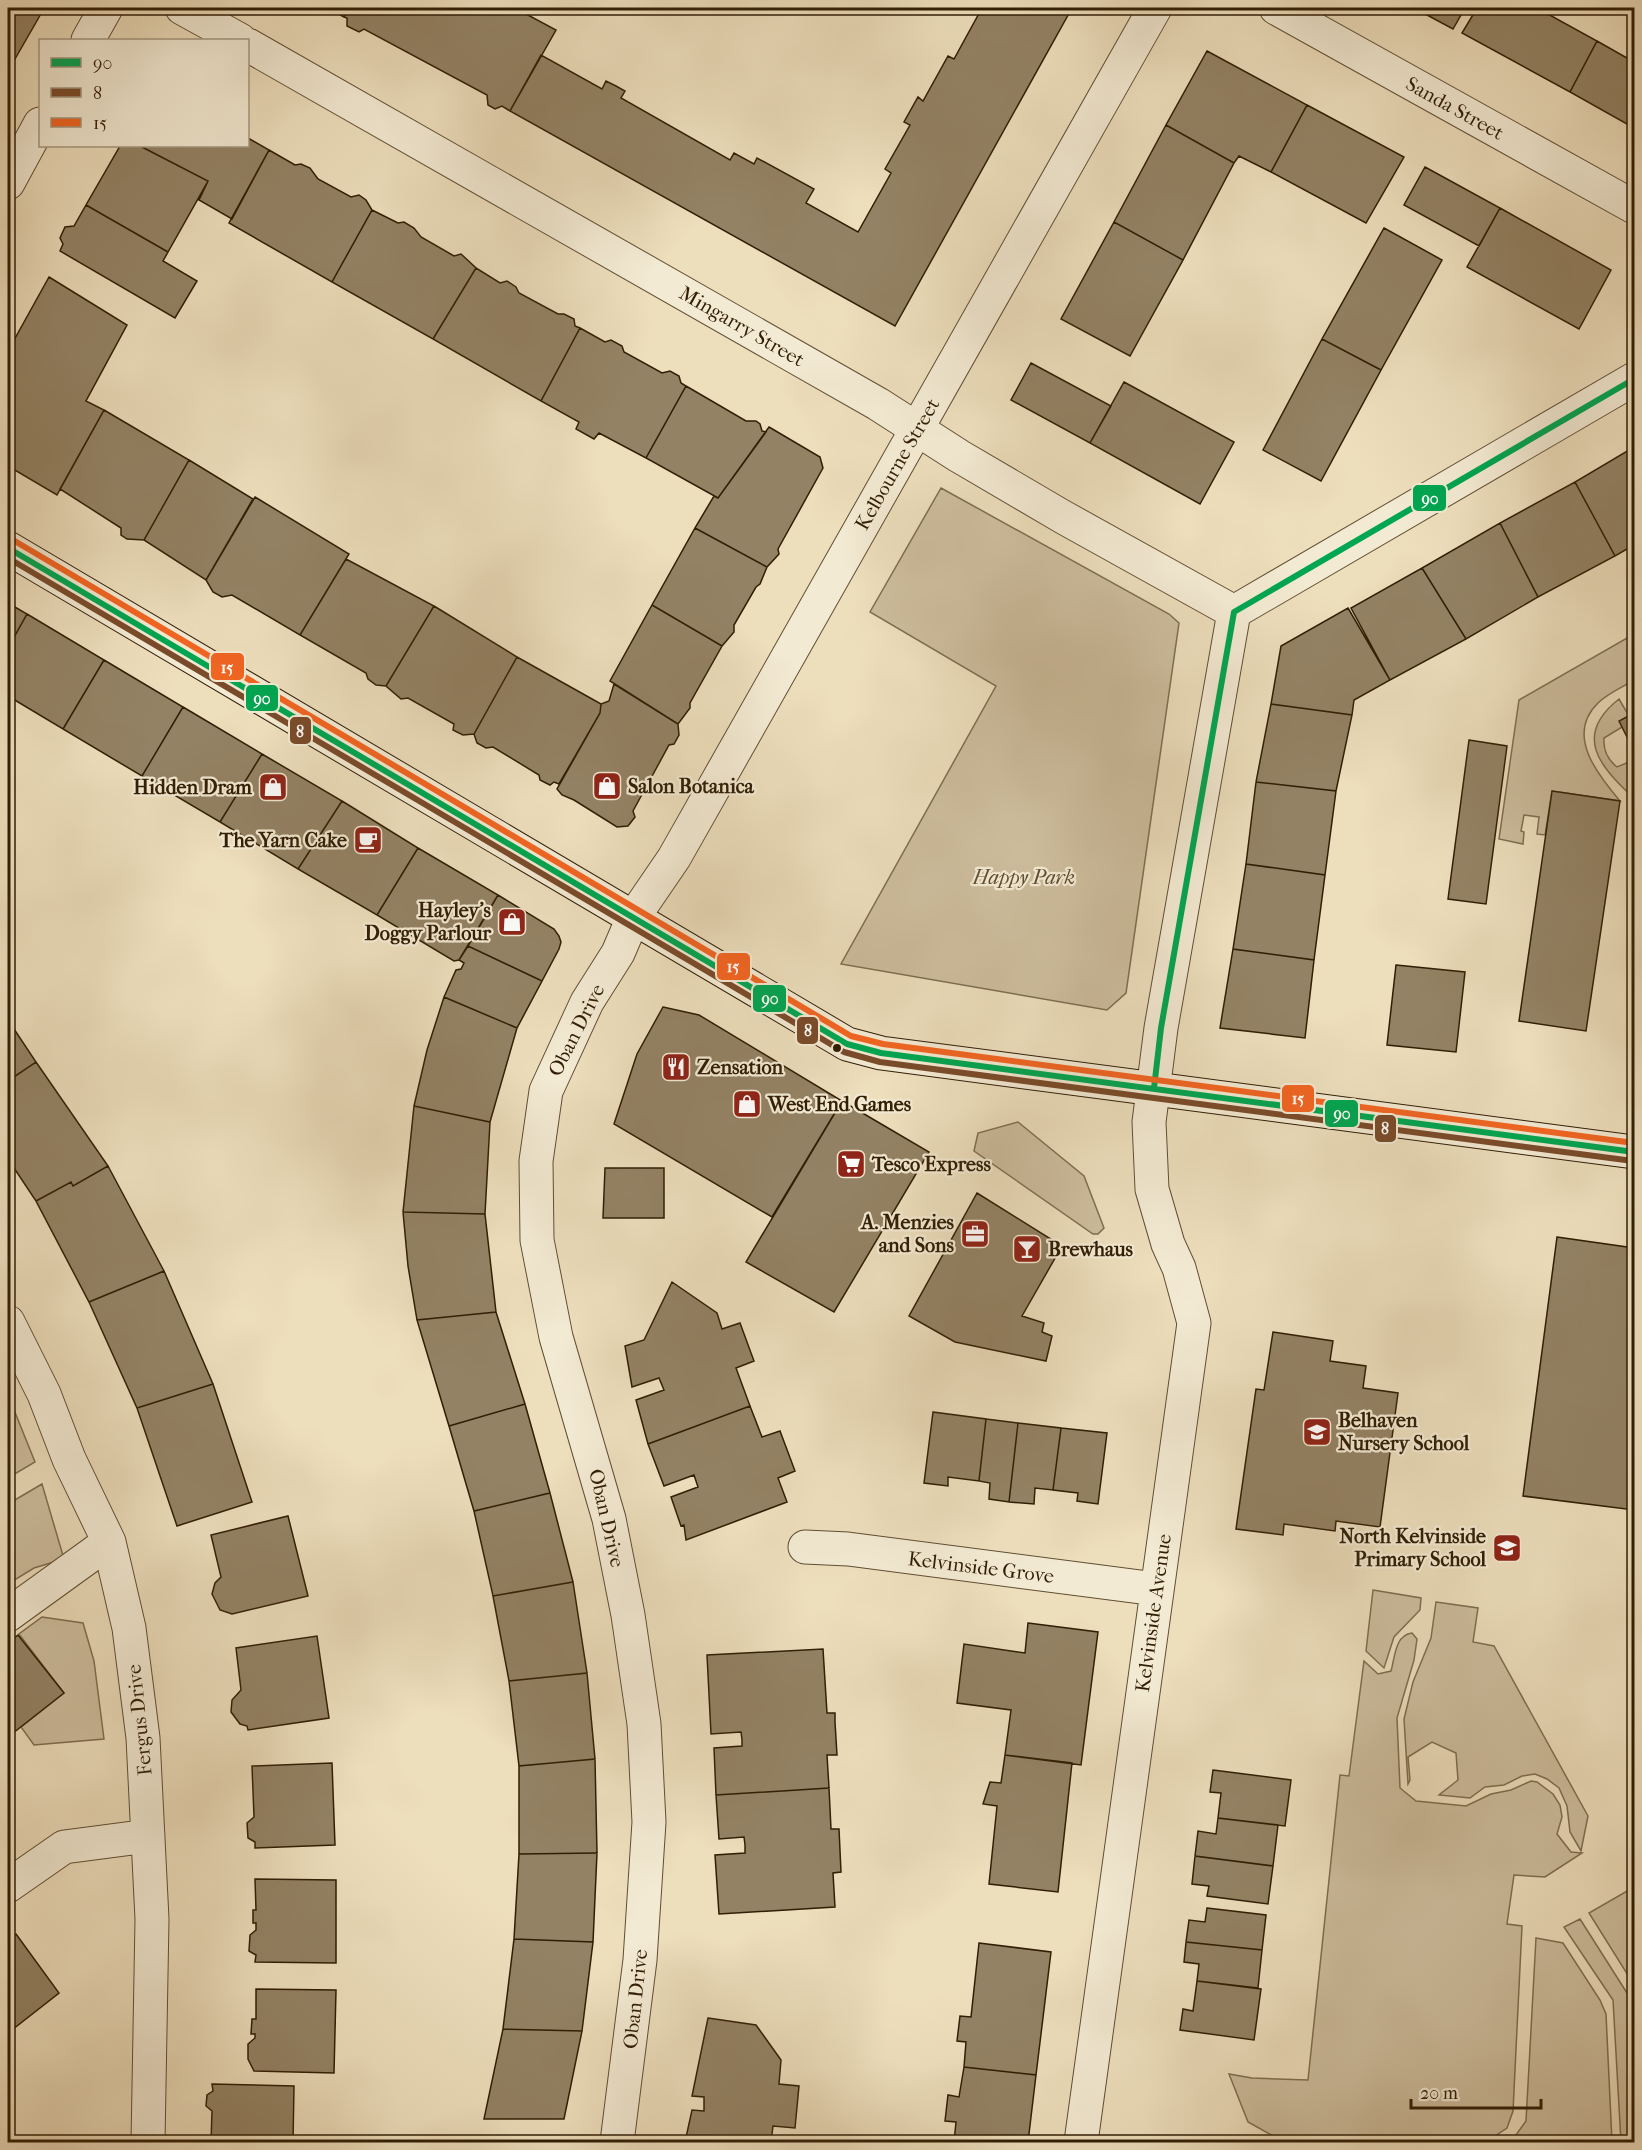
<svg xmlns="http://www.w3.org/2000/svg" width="1642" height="2150" viewBox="0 0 1642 2150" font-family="'IM FELL French Canon',serif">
<rect width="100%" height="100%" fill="#eddebc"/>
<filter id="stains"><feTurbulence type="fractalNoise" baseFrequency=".00333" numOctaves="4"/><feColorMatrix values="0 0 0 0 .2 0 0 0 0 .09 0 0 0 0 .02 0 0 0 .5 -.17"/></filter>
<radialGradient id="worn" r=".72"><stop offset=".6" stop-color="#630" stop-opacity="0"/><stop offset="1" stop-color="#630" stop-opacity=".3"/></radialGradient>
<!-- green -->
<path fill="#cdbd9d" stroke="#7f6e51" stroke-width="1.5" d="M941 488 1169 614 1179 623 1126 993 1107 1010 841 964 996 686 870 612Z
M1634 634V680C1623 687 1608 693 1598 703 1565 735 1598 775 1620 801L1552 791 1545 835 1537 834 1539 817 1524 815 1521 831 1524 832 1523 844 1499 839 1519 700Z
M1619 699 1632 721 1604 738C1603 751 1608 760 1617 767L1629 762 1632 765 1628 780 1634 791V798C1599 767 1573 735 1619 699Z
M1018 1122 1084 1176 1104 1228 1098 1234H1093L974 1151 978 1133Z
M8 1395 35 1462 8 1478Z
M42 1484 64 1559 34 1568 8 1584V1504Z
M1373 1590 1421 1598 1420 1610 1394 1637 1384 1668 1366 1651Z
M1436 1602 1478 1608 1473 1642 1494 1646 1588 1816 1581 1851 1570 1832 1567 1806 1559 1788 1547 1779 1535 1774 1522 1776 1504 1785 1485 1787 1470 1798 1439 1795 1458 1780 1456 1753 1432 1742 1408 1757 1410 1780 1408 1784 1404 1719 1413 1682 1431 1638Z
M42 1617 83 1623 94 1661 104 1739 34 1745 21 1727 64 1693 19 1634Z
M1412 1633 1417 1639 1414 1660 1397 1718 1400 1788 1416 1801 1466 1806 1491 1794 1511 1790 1531 1781 1537 1782 1553 1794 1560 1805 1562 1817 1557 1834 1571 1852 1582 1853 1545 1877 1514 1875 1507 1924 1522 1926 1513 2111 1507 2128 1489 2140 1284 2142 1248 2122 1229 2074 1252 2078 1308 2080 1340 1775 1349 1776 1364 1661 1378 1674 1391 1671C1395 1657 1395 1635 1412 1633Z
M1634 1887V1985L1589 1913Z
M1580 1919 1634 2004V2142H1621L1613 2000 1564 1927Z
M1536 1938 1563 1943 1600 2000 1606 2014 1612 2142H1511L1526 2121Z"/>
<!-- building -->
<path fill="#938264" stroke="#311e05" stroke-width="1.5" d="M8 8H32L42 12 15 59 8 54Z
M327 8H349L344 17Z
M349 8H515L556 30 510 111 502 106 495 109 488 105 487 95 364 29 359 32 347 26V18L344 17Z
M982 8H1072L895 326 510 111 541 55 602 89 606 81 616 86 625 91 621 98 730 160 734 153 754 164 757 158 814 189 806 203 858 232 891 173 885 169 910 125 904 122 918 97 923 101 948 56 954 59Z
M1414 8H1465L1453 29Z
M1477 8H1537L1597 41 1570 92 1462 33Z
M1597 41 1634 62V128L1570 92Z
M1207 51 1307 105 1271 172 1239 156 1234 163 1166 125Z
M8 54 15 59 8 72Z
M1307 105 1404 157 1366 223 1271 172Z
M1166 125 1234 163 1183 260 1114 222Z
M248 138 269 150 232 219 199 200 208 181 140 146H248Z
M120 146H140L208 181 168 252 86 205Z
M269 150 295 165 301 164 310 168 318 179 351 197 359 195 366 200 372 210 332 282 229 223Z
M1425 167 1500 208 1479 246 1404 205Z
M86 205 168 252 163 261 197 281 175 318 60 251 63 244 60 238 65 227 74 226Z
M1500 208 1611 270 1579 329 1467 267Z
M372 210 398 223 404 222 414 228 421 237 454 256 461 254 476 268 433 339 332 282Z
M1114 222 1183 260 1130 356 1061 319Z
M1384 228 1442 260 1381 370 1322 339Z
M476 268 500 283 507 281 516 287 519 293 558 314H564L574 319 575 326 580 328 541 401 433 339Z
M49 277 127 325 86 401 104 410 57 495 8 466V351Z
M580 328 605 342 611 340 622 346 624 352 662 373 670 371 679 376 681 383 686 386 646 458 599 433 594 439 576 429 579 422 541 401Z
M1322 339 1381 370 1321 481 1263 450Z
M1031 363 1111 406 1090 443 1011 400Z
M1124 382 1234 442 1200 504 1090 443Z
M686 386 746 421H756L760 424 762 431 766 432 718 498 646 458Z
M104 410 189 460 144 540 127 539 121 535V528L60 489Z
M769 427 820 457 823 468 778 549 779 554 767 567 695 528 714 496 718 498Z
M1634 447V545L1615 556 1575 482Z
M189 460 253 499 206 580 144 540Z
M1575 482 1615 556 1538 597 1500 523Z
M255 497 349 554 300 635 232 595 222 597 213 592 206 580Z
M1500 523 1538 597 1466 639 1422 568Z
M695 528 767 567 760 584 756 587 734 625V632L722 646 652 605Z
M346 559 434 606 386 686 376 685 368 679 366 673 300 635Z
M1422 568 1466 639 1390 680 1351 608Z
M8 603 27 614 8 648Z
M652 605 722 646 690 703V708L678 724 610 681Z
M434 606 517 657 474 734 463 735 453 730 454 724 408 698 401 699 386 686Z
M1348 608 1390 680 1354 700 1352 715 1271 704 1281 646Z
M27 614 104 660 63 729 8 696V648Z
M517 657 601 704 600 713 559 784 554 782 550 785 540 780 539 775 493 747 486 748 477 743 474 734Z
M104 660 183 707 142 776 63 729Z
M614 684 678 724 679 735 674 744 669 745 633 811 635 817 628 826 617 827 574 800 562 795 557 789 600 713 601 704 609 701Z
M1271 704 1352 715 1336 791 1256 782Z
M183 707 262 754 220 822 142 776Z
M1634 713V751L1619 721Z
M1469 740 1507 746 1486 904 1448 899Z
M262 754 342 801 298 869 220 822Z
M1256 782 1336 791 1325 875 1246 864Z
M1552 791 1620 801 1586 1031 1519 1021Z
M342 801 418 848 377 915 298 869Z
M418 848 498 895 459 960 454 961 377 915Z
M1246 864 1325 875 1314 960 1233 949Z
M498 895 554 929 559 936 561 942 559 949 542 981 468 946Z
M468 946 542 981 517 1028 444 997 456 970 461 969 464 963 459 960Z
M1233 949 1314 960 1305 1038 1220 1028Z
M1396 965 1465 972 1456 1052 1387 1045Z
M444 997 517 1028 490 1122 414 1106 427 1050Z
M663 1007 699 1015 842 1101 772 1217 614 1124 637 1054Z
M8 1020 36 1062 8 1081Z
M36 1062 108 1166 73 1186 71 1182 36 1201 8 1159V1081Z
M842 1101 929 1152 834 1312 746 1262Z
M414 1106 490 1122 485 1214 403 1212Z
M108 1166 164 1271 89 1302 36 1201 71 1182 73 1186Z
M605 1168H664V1218H603Z
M977 1193 1062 1246 1022 1316 1044 1323 1042 1332 1052 1336 1046 1361 955 1342 909 1316Z
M403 1212 485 1214 496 1312 417 1320 408 1266Z
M1557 1237 1634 1248V1510L1523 1496Z
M164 1271 213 1384 137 1408 89 1302Z
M672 1282 717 1313 722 1329 740 1323 754 1361 736 1368 750 1406 648 1444 636 1400 664 1390 659 1378 632 1387 625 1346 644 1340Z
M496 1312 525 1404 449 1426 417 1320Z
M1273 1332 1333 1341 1330 1361 1366 1366 1363 1388 1398 1393 1380 1527 1336 1521 1335 1531 1284 1524 1283 1535 1236 1529 1256 1389 1264 1390Z
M213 1384 252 1502 177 1526 137 1408Z
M525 1404 550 1493 474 1511 449 1426Z
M750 1406 762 1437 780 1431 795 1471 778 1478 787 1502 686 1540 684 1525 681 1526 671 1497 698 1487 694 1475 664 1486 648 1444Z
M933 1412 986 1419 979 1481 948 1477V1486L924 1483Z
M986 1419 1018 1423 1009 1502 989 1499 990 1483 979 1481Z
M1018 1423 1061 1428 1053 1490 1035 1488 1034 1504 1009 1502Z
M1061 1428 1107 1433 1098 1504 1077 1501 1078 1493 1053 1490Z
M550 1493 573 1582 493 1596 474 1511Z
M288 1516 308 1596 232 1614 220 1610 212 1594 215 1583 221 1577 211 1535Z
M573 1582 587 1673 509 1681 493 1596Z
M1028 1623 1098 1632 1081 1765 1005 1755 1011 1710 957 1703 964 1644 1025 1653Z
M18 1635 64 1693 8 1737V1643Z
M317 1636 329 1718 248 1730 247 1726 240 1724 231 1712 232 1700 241 1690 236 1648Z
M823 1649 827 1713H835V1722L837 1755H827L829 1788 716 1795 714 1748 742 1746V1740L741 1732 711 1734 707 1655Z
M587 1673 595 1759 519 1766 509 1681Z
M1005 1755 1072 1763 1058 1892 989 1884 997 1806 983 1804 990 1782 1001 1783Z
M595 1759 597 1853 519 1854V1766Z
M332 1763 335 1845 255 1848V1842L248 1838 247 1823 254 1817 252 1766Z
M1213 1770 1291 1780 1285 1826 1218 1818 1221 1793 1210 1792Z
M829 1788 831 1829H839L841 1872 833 1873 835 1907 719 1914 715 1855 745 1853V1845L744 1837 719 1839 716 1795Z
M1218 1818 1278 1825 1273 1866 1195 1856 1198 1831 1216 1834Z
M597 1853 593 1942 514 1939 519 1854Z
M1195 1856 1273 1866 1268 1904 1207 1896 1209 1886 1192 1884Z
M255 1879 336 1880V1963L255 1962 256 1955 249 1951 250 1935 256 1930V1923H253V1910H256Z
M1207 1908 1266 1915 1262 1950 1186 1942 1189 1920 1205 1922Z
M16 1934 59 1993 8 2033V1940Z
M514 1939 593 1942 582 2031 503 2029Z
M1186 1942 1262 1950 1258 1988 1197 1981 1199 1964 1184 1962Z
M979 1943 1051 1952 1036 2075 964 2067 966 2042 957 2041 960 2016 971 2017Z
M1197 1981 1261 1989 1254 2040 1180 2030 1183 2009 1193 2011Z
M256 1989 336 1990 334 2073 254 2071 248 2059V2044L255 2038V2034H251L252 2019H256Z
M708 2018 756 2025 781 2060 779 2084 799 2086 795 2128 773 2126 771 2142H685L692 2110 704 2111V2097L692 2096Z
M503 2029 582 2031 564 2119H484Z
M964 2067 1036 2075 1028 2142H954L956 2122 945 2121 948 2095 959 2097Z
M212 2084 294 2086 293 2142H211L212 2111 206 2106 207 2095 213 2091Z
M8 2138 66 2139 65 2142H8Z
M480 2140H560L559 2142H479Z"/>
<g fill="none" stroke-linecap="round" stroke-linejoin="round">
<!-- street casing -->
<g stroke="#604e33" stroke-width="35">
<path id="street" d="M182 8 240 40
M1276 8 1634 207
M88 40 106 8
M248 45 878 404 959 456 1063 517 1234 612
M8 183 40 124
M8 1322 44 1394 69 1459 109 1542 129 1628 143 1738 152 1919 148 2142
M805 1547 848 1549 1156 1589
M8 1615 109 1542
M8 1886 64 1847 148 1836
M617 2142 640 1960 649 1822 644 1724 628 1615 609 1519 556 1337 537 1240 536 1161 546 1091 587 1002 618 953 633 918 674 858 1155 8
M1081 2142 1194 1323 1179 1268 1168 1244 1152 1189 1149 1122 1161 1028 1234 612 1634 379"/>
</g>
<!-- secondary casing -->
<g stroke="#311e05" stroke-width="35">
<path id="secondary" d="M8 548 847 1044 881 1053 1634 1152"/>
</g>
<!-- street -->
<use href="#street" stroke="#f3ead3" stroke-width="33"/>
<!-- secondary -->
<use href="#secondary" stroke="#f3ead3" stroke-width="33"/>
<!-- bus-1 casing -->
<g stroke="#f3ead3" stroke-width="10">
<path id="bus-1" d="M8 548 847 1044 881 1053 1634 1152
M1154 1088 1161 1028 1234 612 1634 379"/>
</g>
<!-- bus-2 casing -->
<g stroke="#f3ead3" stroke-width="10">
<path id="bus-2" d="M8 558 844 1052 880 1062 1633 1161"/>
</g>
<!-- bus-3 casing -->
<g stroke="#f3ead3" stroke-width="10">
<path id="bus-3" d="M13 540 851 1036 883 1044 1634 1143"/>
</g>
<!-- bus-1 -->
<use href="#bus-1" stroke="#00a651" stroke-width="6"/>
<!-- bus-2 -->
<use href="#bus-2" stroke="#7a4b2a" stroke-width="6"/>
<!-- bus-3 -->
<use href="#bus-3" stroke="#f26522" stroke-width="6"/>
</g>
<!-- icons -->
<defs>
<g id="shop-square" transform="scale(1.5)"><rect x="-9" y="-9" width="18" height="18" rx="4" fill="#8f2418" stroke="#f3ead3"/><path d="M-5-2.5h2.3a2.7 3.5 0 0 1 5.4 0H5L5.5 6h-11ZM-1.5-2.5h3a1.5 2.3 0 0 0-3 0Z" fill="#fff"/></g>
<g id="cafe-square" transform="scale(1.5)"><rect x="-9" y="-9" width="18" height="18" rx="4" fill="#8f2418" stroke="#f3ead3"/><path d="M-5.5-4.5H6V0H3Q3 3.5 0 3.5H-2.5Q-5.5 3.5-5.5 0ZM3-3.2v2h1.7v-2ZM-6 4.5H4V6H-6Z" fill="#fff"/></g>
<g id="restaurant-square" transform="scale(1.5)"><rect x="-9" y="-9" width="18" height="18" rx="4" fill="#8f2418" stroke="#f3ead3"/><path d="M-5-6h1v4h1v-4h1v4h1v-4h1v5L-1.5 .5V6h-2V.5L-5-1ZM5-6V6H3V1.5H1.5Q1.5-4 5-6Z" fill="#fff"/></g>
<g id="supermarket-square" transform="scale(1.5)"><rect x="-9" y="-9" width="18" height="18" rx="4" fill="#8f2418" stroke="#f3ead3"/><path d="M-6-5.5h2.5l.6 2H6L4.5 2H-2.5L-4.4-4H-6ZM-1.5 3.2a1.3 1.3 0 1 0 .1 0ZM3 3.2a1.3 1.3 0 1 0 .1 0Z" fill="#fff"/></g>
<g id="office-square" transform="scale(1.5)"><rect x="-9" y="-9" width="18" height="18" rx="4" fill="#8f2418" stroke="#f3ead3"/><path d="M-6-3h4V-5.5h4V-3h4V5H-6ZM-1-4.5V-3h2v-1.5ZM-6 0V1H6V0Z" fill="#fff"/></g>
<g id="bar-square" transform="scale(1.5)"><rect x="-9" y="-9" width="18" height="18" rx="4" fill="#8f2418" stroke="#f3ead3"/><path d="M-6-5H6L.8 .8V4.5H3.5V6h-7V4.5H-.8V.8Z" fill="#fff"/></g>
<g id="school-square" transform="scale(1.5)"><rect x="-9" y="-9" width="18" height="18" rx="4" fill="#8f2418" stroke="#f3ead3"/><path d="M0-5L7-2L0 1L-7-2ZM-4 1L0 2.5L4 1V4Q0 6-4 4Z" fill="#fff"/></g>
</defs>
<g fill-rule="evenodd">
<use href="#shop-square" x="607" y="786"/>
<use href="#shop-square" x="273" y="787"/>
<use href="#cafe-square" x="368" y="840"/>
<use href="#shop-square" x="512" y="922"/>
<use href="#restaurant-square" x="676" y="1067"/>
<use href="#shop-square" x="747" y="1104"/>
<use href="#supermarket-square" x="851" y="1164"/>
<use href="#office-square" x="975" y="1234"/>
<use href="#bar-square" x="1027" y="1249"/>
<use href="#school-square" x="1317" y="1432"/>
<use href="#school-square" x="1507" y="1548"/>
</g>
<!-- markers -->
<circle fill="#311e05" stroke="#f3ead3" stroke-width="2" cx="837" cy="1048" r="5"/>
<g text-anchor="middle" stroke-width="4.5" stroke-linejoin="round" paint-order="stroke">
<!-- street labels -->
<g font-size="20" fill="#311e05" stroke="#f3ead3">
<text transform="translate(1455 108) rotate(29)" y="7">Sanda Street</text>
<text transform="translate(742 326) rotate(30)" y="7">Mingarry Street</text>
<text transform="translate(897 464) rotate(-60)" y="7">Kelbourne Street</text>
<text transform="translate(576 1030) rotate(-63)" y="7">Oban Drive</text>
<text transform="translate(607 1518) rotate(77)" y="7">Oban Drive</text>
<text transform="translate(981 1567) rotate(7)" y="7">Kelvinside Grove</text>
<text transform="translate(1153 1613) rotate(-82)" y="7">Kelvinside Avenue</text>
<text transform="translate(139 1720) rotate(-96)" y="7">Fergus Drive</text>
<text transform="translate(635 1999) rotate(-84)" y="7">Oban Drive</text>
</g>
<!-- poi labels -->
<g font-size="20" font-weight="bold" fill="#311e05" stroke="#f3ead3" text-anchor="start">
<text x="628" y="793">Salon Botanica</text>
<text x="252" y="794" text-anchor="end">Hidden Dram</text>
<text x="347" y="847" text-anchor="end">The Yarn Cake</text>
<text x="491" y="917" text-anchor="end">Hayley's<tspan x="491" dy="23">Doggy Parlour</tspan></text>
<text x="697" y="1074">Zensation</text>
<text x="768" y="1111">West End Games</text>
<text x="872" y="1171">Tesco Express</text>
<text x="954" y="1229" text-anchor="end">A. Menzies<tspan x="954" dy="23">and Sons</tspan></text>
<text x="1048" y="1256">Brewhaus</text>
<text x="1338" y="1427">Belhaven<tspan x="1338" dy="23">Nursery School</tspan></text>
<text x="1486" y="1543" text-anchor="end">North Kelvinside<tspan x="1486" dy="23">Primary School</tspan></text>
</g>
<!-- park labels -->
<g font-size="20" font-style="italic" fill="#604e33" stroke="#f3ead3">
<text x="1024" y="884">Happy Park</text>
</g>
</g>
<g stroke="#f3ead3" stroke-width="2">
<rect x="1412" y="484" width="35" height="28" rx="6" fill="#00a651"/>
<rect x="210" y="652" width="35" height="29" rx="6" fill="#f26522"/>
<rect x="245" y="684" width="34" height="28" rx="6" fill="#00a651"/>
<rect x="289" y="716" width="23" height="29" rx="6" fill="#7a4b2a"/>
<rect x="716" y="952" width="35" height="29" rx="6" fill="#f26522"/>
<rect x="752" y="984" width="35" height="29" rx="6" fill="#00a651"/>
<rect x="796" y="1016" width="23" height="29" rx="6" fill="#7a4b2a"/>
<rect x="1281" y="1084" width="34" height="29" rx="6" fill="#f26522"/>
<rect x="1324" y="1099" width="35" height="29" rx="6" fill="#00a651"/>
<rect x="1374" y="1114" width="23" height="29" rx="6" fill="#7a4b2a"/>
</g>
<g font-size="16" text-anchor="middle" font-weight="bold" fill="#fff">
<text x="1430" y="504">90</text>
<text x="227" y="673">15</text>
<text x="262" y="704">90</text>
<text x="300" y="737">8</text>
<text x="733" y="972">15</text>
<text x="770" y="1004">90</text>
<text x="808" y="1036">8</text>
<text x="1298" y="1104">15</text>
<text x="1342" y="1119">90</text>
<text x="1385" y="1134">8</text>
</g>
<!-- margin -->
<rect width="1642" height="2150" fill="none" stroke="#eddebc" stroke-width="30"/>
<rect x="9" y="9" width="1624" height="2132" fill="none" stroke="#311e05" stroke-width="3"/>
<rect x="15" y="15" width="1612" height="2120" fill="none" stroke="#311e05" stroke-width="1.5"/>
<!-- legend -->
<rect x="39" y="39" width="210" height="108" fill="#f3ead3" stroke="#a59881" stroke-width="1.5"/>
<rect x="51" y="58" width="30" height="9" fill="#00a651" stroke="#a59881" stroke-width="1.5"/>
<text x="93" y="69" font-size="18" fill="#311e05">90</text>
<rect x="51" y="88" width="30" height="9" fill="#7a4b2a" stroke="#a59881" stroke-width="1.5"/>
<text x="93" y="99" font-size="18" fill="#311e05">8</text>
<rect x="51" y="118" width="30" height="9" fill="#f26522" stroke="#a59881" stroke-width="1.5"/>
<text x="93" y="129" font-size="18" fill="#311e05">15</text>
<!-- scale -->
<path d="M1411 2099v9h130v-9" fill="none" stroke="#311e05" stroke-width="3"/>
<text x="1420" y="2099" font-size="18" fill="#311e05" stroke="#f3ead3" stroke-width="4.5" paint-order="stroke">20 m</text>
<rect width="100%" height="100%" filter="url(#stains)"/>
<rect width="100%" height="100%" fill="url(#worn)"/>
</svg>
